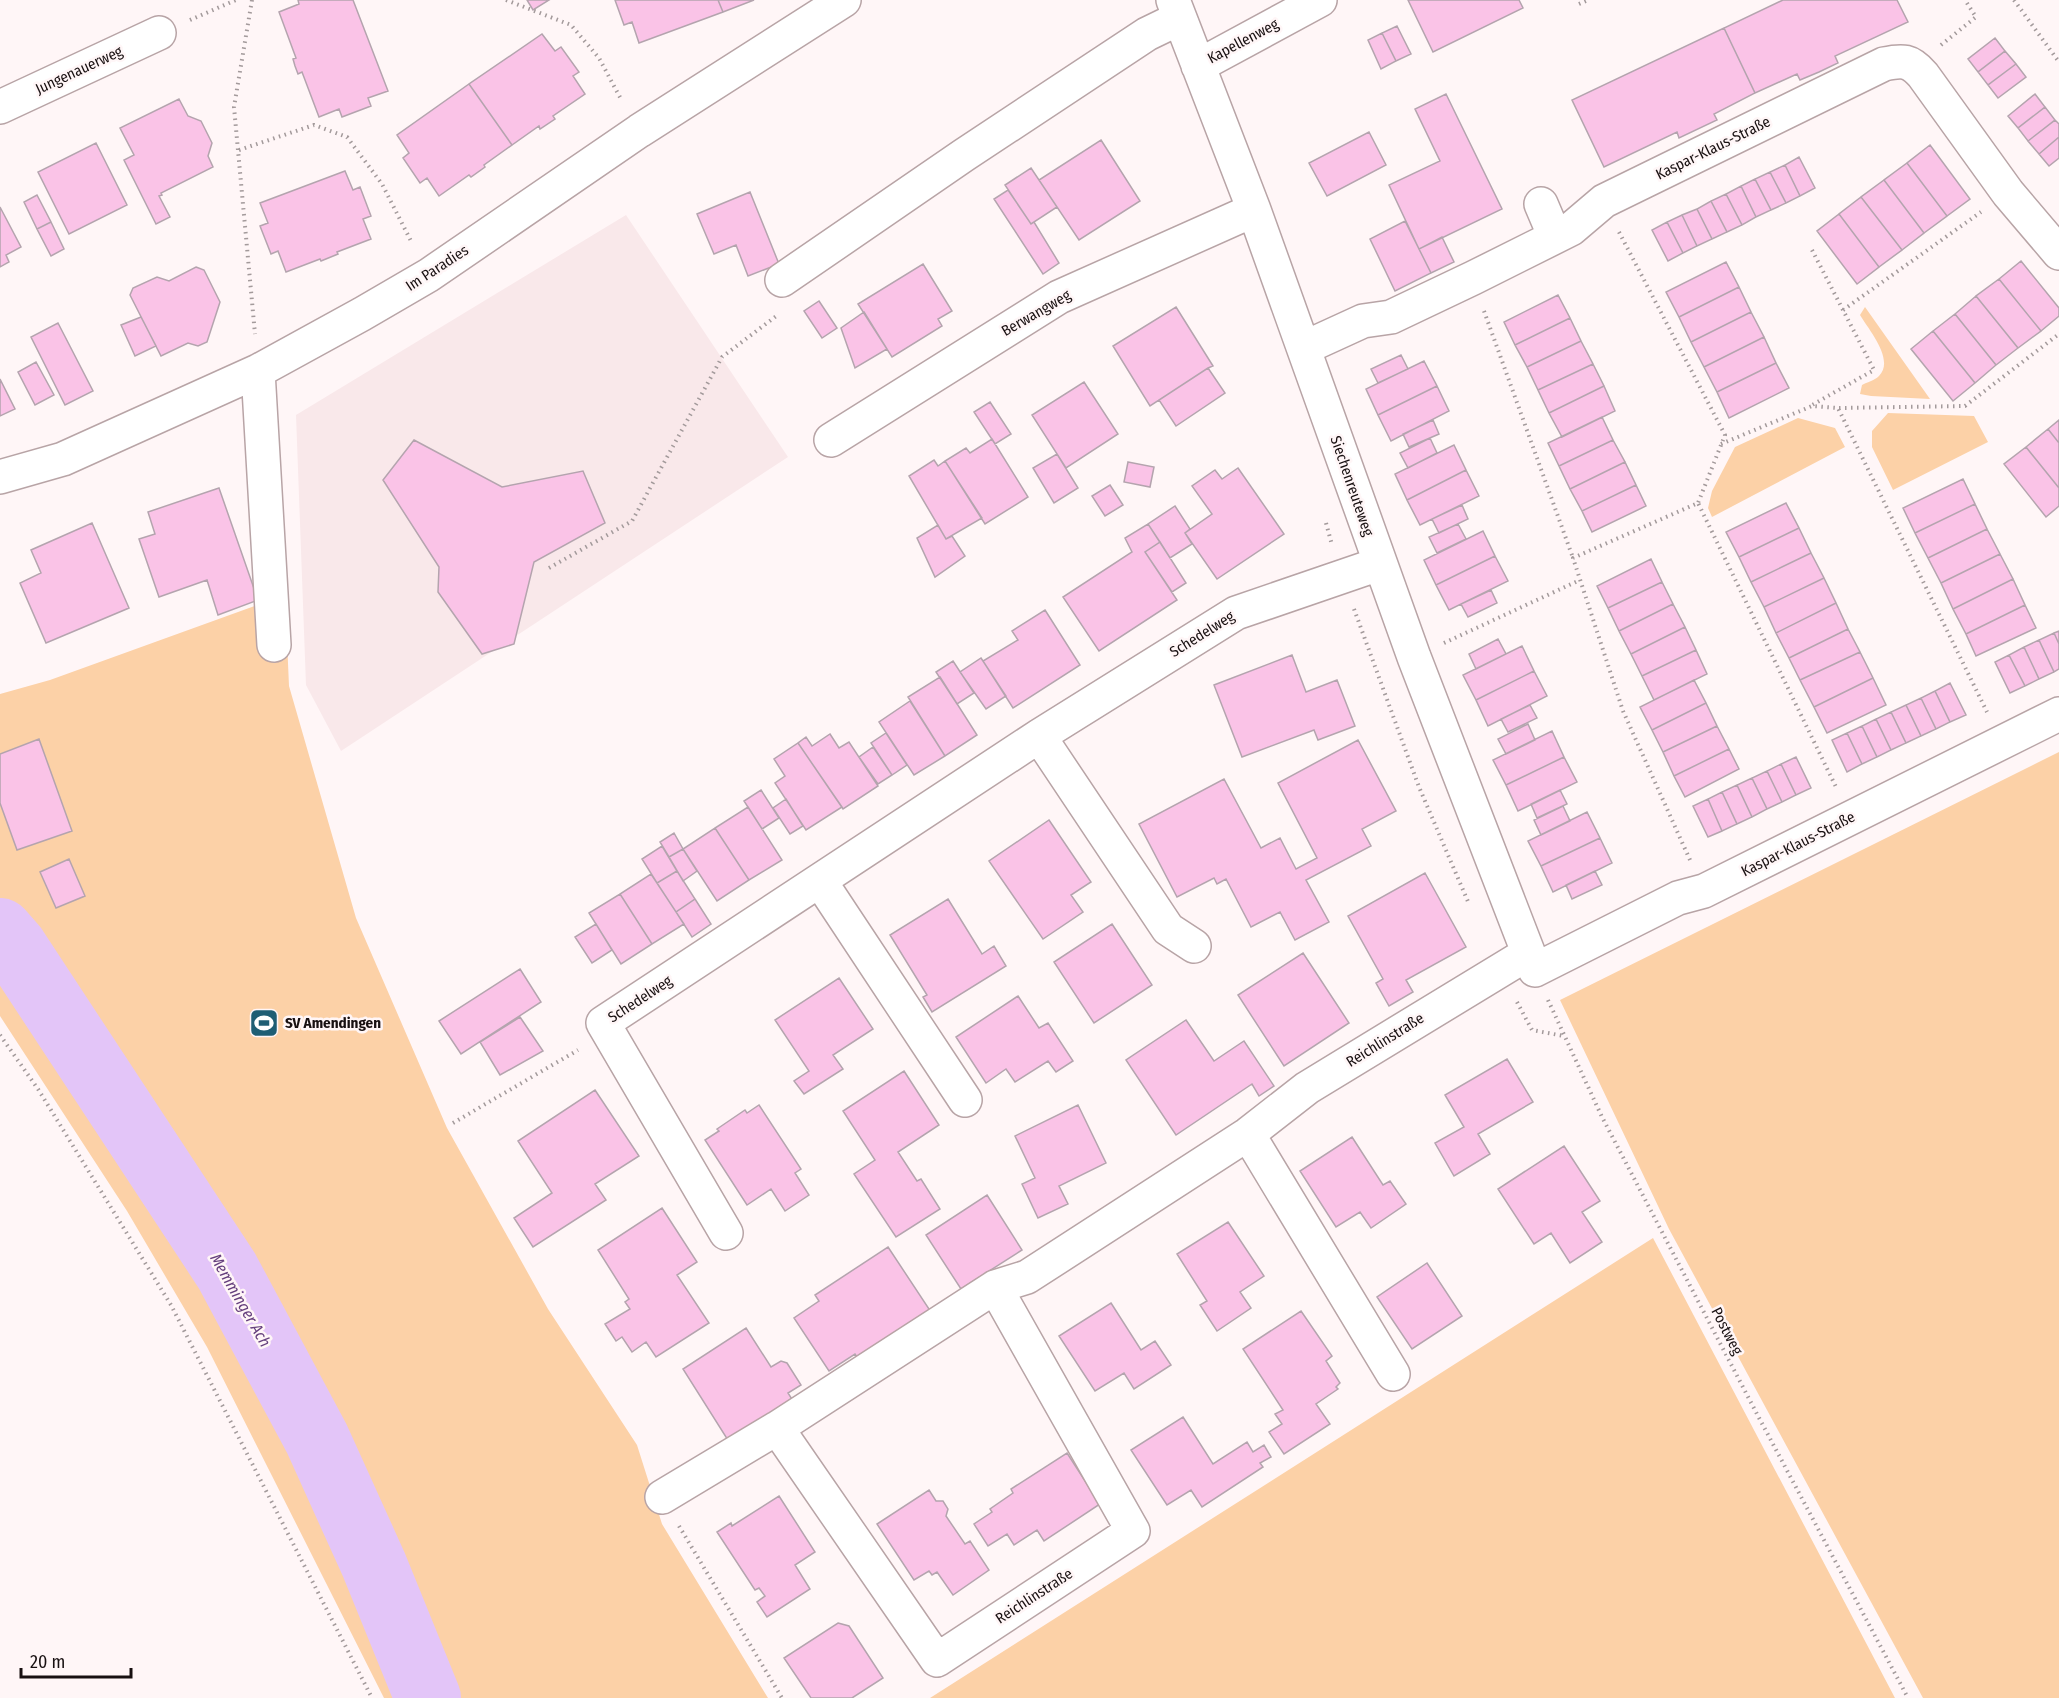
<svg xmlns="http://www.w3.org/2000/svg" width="2059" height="1698" viewBox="0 0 2059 1698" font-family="'Fira Sans Condensed',sans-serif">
<rect width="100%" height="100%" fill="#fff6f7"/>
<!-- built -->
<path fill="#f9e8ea" d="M626 215 788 457 341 751 306 685 296 415Z"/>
<!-- green -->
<path fill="#fcd1a7" d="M1865 307 1930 399 1871 396 1860 394 1862 385C1867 382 1874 381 1879 376 1895 360 1869 330 1860 315Z
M1888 413 1974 416 1988 442 1893 490 1872 447V431Z
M1798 418 1835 428 1845 447 1712 517 1708 508 1712 491 1735 447Z
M285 595 289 686 356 918 447 1128 548 1309 637 1445 662 1524 768 1698H384L207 1347 127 1211 0 1016V694L50 680Z
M2059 752V1698H1923L1669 1229 1560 1000Z
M1653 1238 1895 1698H930Z"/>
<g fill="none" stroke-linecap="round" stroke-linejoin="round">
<!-- river -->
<path stroke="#e3c5f8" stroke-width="66" d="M0 931 14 947 227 1271 317 1439 374 1565 428 1698"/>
</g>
<!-- building -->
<path fill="#fac3e7" stroke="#b4a4ae" stroke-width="1.5" d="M298 0H353L388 91 368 98 371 106 342 117 339 109 319 117 302 72 298 74 295 66 293 59 296 58 279 12 299 4Z
M527 0H549L533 10Z
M615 0H718L723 12 639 43 632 22 624 25Z
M718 0H754L723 12Z
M1408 0H1519L1523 8 1433 52Z
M1783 0H1897L1908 22 1835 56 1838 63 1819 72 1800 80 1797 74 1755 93 1724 28Z
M1397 26 1411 54 1396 61 1382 33Z
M1724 28 1755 93 1714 114 1717 120 1679 138 1677 132 1604 167 1572 100Z
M1382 33 1396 61 1381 69 1368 40Z
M542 34 555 51 561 47 579 72 573 76 585 94 553 116 555 119 540 129 539 126 512 145 469 84Z
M1995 38 2005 51 1978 72 1968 59Z
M2005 51 2016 64 1988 85 1978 72Z
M2016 64 2026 77 1998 98 1988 85Z
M469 84 512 145 484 165 485 167 471 177 469 175 439 196 427 178 420 183 403 158 409 153 397 135Z
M1446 94 1502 209 1419 249 1389 185 1440 161 1415 109Z
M2035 94 2045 107 2018 128 2008 116Z
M179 99 188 116 201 121 212 143 208 156 213 167 161 193 162 195 159 196 170 217 156 224 124 160 134 155 120 128Z
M2045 107 2055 120 2028 141 2018 128Z
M2055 120 2059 124V137L2039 154 2028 141Z
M1369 132 1386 165 1327 196 1309 163Z
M2059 137V158L2049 166 2039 154Z
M1101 140 1140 201 1079 240 1039 180Z
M96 143 127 205 69 234 38 172Z
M1930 145 1970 199 1947 216 1907 163Z
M1799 157 1815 188 1800 196 1785 165Z
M1907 163 1947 216 1924 233 1884 180Z
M1785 165 1800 196 1786 203 1770 172Z
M1031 168 1057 207 1031 224 1005 185Z
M345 171 353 190 360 187 371 216 363 219 371 239 337 252 338 254 321 261 320 259 286 272 278 251 271 254 260 226 268 223 260 203Z
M1770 172 1786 203 1771 210 1755 179Z
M1755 179 1771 210 1756 217 1741 186Z
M1884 180 1924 233 1902 250 1861 197Z
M1741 186 1756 217 1742 225 1726 194Z
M1008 190 1031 224 1034 222 1059 263 1043 274 994 199Z
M750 192 779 264 748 276 736 245 714 254 697 214Z
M1726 194 1742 225 1727 232 1711 201Z
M37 195 51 222 37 229 24 202Z
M1861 197 1902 250 1879 267 1839 214Z
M1711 201 1727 232 1712 239 1697 209Z
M0 207 21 247 6 255 9 262 0 267Z
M1697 209 1712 239 1697 246 1682 215Z
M1839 214 1879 267 1857 284 1817 231Z
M1682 215 1697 246 1683 253 1667 222Z
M1405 221 1431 273 1395 291 1370 239Z
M51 222 64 249 51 256 37 229Z
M1667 222 1683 253 1668 261 1652 230Z
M1442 237 1454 262 1431 273 1419 249Z
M2021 261 2059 308V316L2041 331 1999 279Z
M1726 262 1739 287 1679 317 1666 292Z
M923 264 952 311 938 319 942 326 892 357 858 304Z
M196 267 204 270 220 302 207 342 198 346 188 343 161 356 130 295 133 288 157 277 169 281Z
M1999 279 2041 331 2018 348 1976 296Z
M1739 287 1751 312 1691 342 1679 317Z
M1558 295 1570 318 1515 345 1504 322Z
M1976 296 2018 348 1996 365 1955 314Z
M819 301 837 328 822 338 804 311Z
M1176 307 1213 366 1208 368 1150 406 1113 346Z
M864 312 887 349 855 368 841 328Z
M1751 312 1764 337 1704 367 1691 342Z
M1955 314 1996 365 1975 383 1933 331Z
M141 317 156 346 135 356 121 325Z
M1570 318 1581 341 1527 367 1515 345Z
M58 323 93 391 65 405 31 337Z
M1933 331 1975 383 1953 401 1911 349Z
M1764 337 1776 363 1717 392 1704 367Z
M1581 341 1593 364 1538 390 1527 367Z
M1401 355 1408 369 1378 383 1371 369Z
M1424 361 1437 386 1378 415 1366 389Z
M36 362 54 395 35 405 18 372Z
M1776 363 1789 388 1729 418 1717 392Z
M1593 364 1604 386 1549 413 1538 390Z
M1208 368 1225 393 1176 426 1159 400Z
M0 379 15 409 0 416Z
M1084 382 1118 434 1066 468 1032 415Z
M1437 386 1449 411 1391 441 1378 415Z
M1604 386 1615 411 1562 437 1549 413Z
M990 402 1011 434 995 444 974 412Z
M1602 417 1613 440 1559 466 1548 443Z
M1433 420 1439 434 1409 447 1403 434Z
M2059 420V443L2048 429Z
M2048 429 2059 443V488L2026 447Z
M1430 438 1437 453 1408 468 1400 453Z
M992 439 1028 497 985 524 945 461 966 448 970 453Z
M414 440 502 487 583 471 605 523 534 562 514 644 482 654 438 592 439 567 383 480Z
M1613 440 1625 462 1570 489 1559 466Z
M1454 445 1466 470 1407 500 1395 474Z
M2026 447 2059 488V506L2046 517 2004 464Z
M1057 454 1078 488 1054 503 1033 468Z
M934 460 938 466 945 461 982 518 946 539 909 476Z
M1128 462 1154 467 1150 487 1124 482Z
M1625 462 1636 485 1582 511 1570 489Z
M1238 468 1284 534 1217 579 1185 533 1212 514 1192 486 1215 470 1222 479Z
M1466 470 1479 496 1420 525 1407 500Z
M1963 479 1975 504 1915 533 1903 508Z
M1110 485 1123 505 1105 516 1092 496Z
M1636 485 1646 506 1592 532 1582 511Z
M219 488 258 600 218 615 207 580 159 597 139 539 155 534 148 512Z
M1786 503 1799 528 1739 557 1726 532Z
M1975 504 1987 529 1928 558 1915 533Z
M1462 505 1468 519 1439 533 1432 519Z
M1175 506 1190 529 1185 533 1192 544 1170 558 1148 524Z
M92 523 129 608 46 643 20 583 41 573 31 550Z
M1148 524 1160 542 1145 552 1177 600 1099 651 1063 597 1132 552 1125 538Z
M1458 524 1466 539 1437 553 1429 537Z
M938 525 946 539 952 536 965 556 935 577 917 538Z
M1799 528 1811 553 1751 582 1739 557Z
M1987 529 2000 554 1941 583 1928 558Z
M1483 531 1495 556 1436 585 1424 560Z
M1160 542 1186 583 1172 592 1145 552Z
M1811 553 1824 578 1764 607 1751 582Z
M2000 554 2013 579 1953 609 1941 583Z
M1495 556 1508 581 1449 610 1436 585Z
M1651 559 1662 582 1608 608 1597 586Z
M1824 578 1836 603 1776 633 1764 607Z
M2013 579 2025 605 1966 634 1953 609Z
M1662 582 1673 604 1619 631 1608 608Z
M1491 590 1497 603 1468 617 1461 604Z
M1836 603 1848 629 1789 658 1776 633Z
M1673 604 1685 627 1631 654 1619 631Z
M2025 605 2036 628 1976 656 1966 634Z
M1045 610 1080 665 1013 708 983 661 1018 640 1012 631Z
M1685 627 1696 650 1642 676 1631 654Z
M1848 629 1860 652 1800 680 1789 658Z
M2059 631V644L2054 633Z
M2054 633 2059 644V669L2054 672 2039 640Z
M1498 639 1506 654 1476 669 1469 654Z
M2039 640 2054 672 2039 679 2024 647Z
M1522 646 1534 671 1476 700 1463 675Z
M2024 647 2039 679 2025 686 2009 655Z
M1696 650 1707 674 1654 700 1642 676Z
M1860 652 1873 678 1814 707 1800 680Z
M1292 655 1306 692 1337 680 1355 726 1318 740 1314 730 1242 757 1214 685Z
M2009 655 2025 686 2010 693 1995 662Z
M981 658 1006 696 986 709 960 672Z
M953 661 974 693 957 704 936 672Z
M1534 671 1547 696 1488 726 1476 700Z
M940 677 977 735 945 756 908 697Z
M1873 678 1886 705 1827 733 1814 707Z
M1694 680 1706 703 1652 730 1640 707Z
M1950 683 1966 715 1950 722 1935 691Z
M1935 691 1950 722 1936 729 1921 698Z
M1921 698 1936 729 1921 736 1906 705Z
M910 701 945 756 914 775 879 722Z
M1706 703 1717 726 1663 752 1652 730Z
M1530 705 1537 718 1508 732 1501 719Z
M1906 705 1921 736 1906 743 1891 712Z
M1891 712 1906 743 1891 750 1876 719Z
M1876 719 1891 750 1877 757 1862 726Z
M1528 724 1535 740 1506 754 1498 739Z
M1717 726 1729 749 1674 776 1663 752Z
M1862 726 1877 757 1862 764 1847 733Z
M1552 731 1564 757 1506 785 1493 760Z
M886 733 907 765 892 775 871 743Z
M1847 733 1862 764 1847 772 1832 740Z
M830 734 839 748 849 742 878 786 843 809 798 743 806 737 812 746Z
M39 739 72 831 17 850 0 803V754Z
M1358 740 1396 811 1362 829 1371 846 1306 880 1329 922 1295 940 1280 912 1251 927 1226 879 1217 884 1214 878 1177 897 1139 824 1224 779 1261 848 1280 838 1296 869 1317 858 1278 783Z
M798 743 842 807 806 830 775 783 785 776 774 759Z
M873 747 892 775 878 784 859 757Z
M1729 749 1739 769 1685 797 1674 776Z
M1564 757 1577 782 1518 811 1506 785Z
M1796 757 1811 788 1796 795 1781 764Z
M1781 764 1796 795 1782 802 1767 771Z
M1767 771 1782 802 1767 809 1752 778Z
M1752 778 1767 809 1752 817 1737 785Z
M1737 785 1752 817 1737 824 1722 792Z
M761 790 779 818 762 829 744 801Z
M1560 790 1567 804 1537 818 1531 804Z
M1722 792 1737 824 1722 831 1708 799Z
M786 799 803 826 790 834 773 808Z
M1708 799 1722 831 1708 837 1693 806Z
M1563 806 1570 821 1541 835 1534 820Z
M748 807 782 860 749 880 715 828Z
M1587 812 1600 838 1541 866 1528 841Z
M1049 820 1091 882 1071 895 1083 912 1043 939 989 861Z
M715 828 749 880 717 901 683 849Z
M674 833 683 849 669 857 660 842Z
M1600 838 1612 863 1553 892 1541 866Z
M662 846 677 871 657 883 642 859Z
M683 849 697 871 683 881 669 857Z
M69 859 85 896 56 908 40 872Z
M677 871 695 899 676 912 657 883Z
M1595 871 1602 885 1572 899 1566 885Z
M1425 873 1466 947 1406 980 1413 992 1389 1006 1376 983 1383 979 1348 916Z
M651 874 684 924 652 944 620 894Z
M620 894 652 944 621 964 589 913Z
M695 899 711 924 692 937 676 912Z
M948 899 982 954 994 946 1006 966 932 1012 923 997 927 995 890 935Z
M596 924 612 950 592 963 575 937Z
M1112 924 1152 985 1094 1023 1054 962Z
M1303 953 1349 1023 1284 1066 1238 995Z
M520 969 541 1002 461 1054 439 1021Z
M839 978 873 1029 833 1055 843 1069 804 1094 794 1081 809 1071 775 1020Z
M1018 996 1039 1028 1048 1023 1073 1061 1056 1072 1048 1061 1015 1082 1006 1069 986 1083 956 1037Z
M520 1017 543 1051 500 1075 480 1042Z
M1186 1020 1214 1061 1244 1041 1274 1086 1259 1096 1252 1084 1176 1135 1126 1060Z
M1507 1059 1533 1102 1478 1134 1490 1154 1454 1176 1435 1143 1464 1127 1445 1095Z
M904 1071 939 1125 898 1152 917 1181 921 1179 940 1209 896 1237 854 1174 875 1160 843 1111Z
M595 1090 639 1156 595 1184 606 1200 533 1247 514 1218 552 1193 518 1141Z
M759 1105 801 1169 795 1173 809 1195 785 1211 771 1189 747 1205 705 1140 719 1131 717 1129 745 1110 747 1113Z
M1078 1105 1106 1163 1059 1186 1068 1204 1038 1218 1022 1184 1035 1178 1015 1136Z
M1352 1137 1383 1185 1390 1181 1406 1204 1371 1228 1360 1212 1336 1227 1300 1171Z
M1564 1146 1600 1201 1582 1212 1602 1242 1570 1263 1551 1233 1534 1244 1498 1189Z
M987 1195 1022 1250 961 1289 926 1235Z
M662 1208 697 1262 677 1275 709 1323 656 1357 646 1342 632 1352 622 1337 616 1341 605 1324 630 1309 625 1302 629 1299 598 1250Z
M1228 1222 1264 1276 1240 1292 1251 1308 1217 1331 1200 1305 1207 1301 1177 1254Z
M888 1247 931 1312 859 1360 855 1354 829 1371 794 1318 819 1301 815 1295Z
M1427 1263 1462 1316 1412 1349 1377 1297Z
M1111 1303 1141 1350 1155 1341 1171 1365 1134 1389 1124 1373 1095 1391 1059 1336Z
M1301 1311 1332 1356 1326 1361 1340 1383 1336 1387 1338 1389 1316 1404 1330 1424 1284 1454 1269 1432 1282 1424 1275 1414 1283 1410 1243 1349Z
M746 1328 771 1367 781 1361 787 1363 801 1385 788 1393 795 1404 731 1445 683 1369Z
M1183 1417 1213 1464 1247 1442 1253 1452 1264 1445 1271 1457 1260 1463 1263 1467 1202 1507 1191 1490 1167 1505 1131 1450Z
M1067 1453 1100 1504 1044 1541 1037 1530 1014 1545 1007 1534 988 1546 974 1524 992 1512 990 1509 1013 1493 1011 1489Z
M929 1490 936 1501H943L948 1509 946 1516 965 1544 970 1541 989 1570 953 1595 937 1572 932 1575 929 1571 914 1580 877 1524Z
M779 1496 815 1552 795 1565 810 1589 767 1617 757 1602 765 1596 759 1588 755 1590 717 1532 731 1523 732 1526Z
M838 1623 849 1626 883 1678 852 1698H811L784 1658Z"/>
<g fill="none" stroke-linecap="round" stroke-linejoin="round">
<!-- minor casing -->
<g stroke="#b8a4a6" stroke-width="36">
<path id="minor" d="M1173 0 1254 210 1414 657 1535 970 1678 898 1704 891 2059 714
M1198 66 1320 0
M0 107 159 33
M1541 204 1555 237
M782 280 964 155 1147 34 1180 18
M1304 348 1363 321 1391 317 1473 278 1571 229 1604 201 1884 64C1903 60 1910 60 1923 75L2008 193 2059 253
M258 371 274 645
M831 440 1059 297 1254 210
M0 477 63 459 258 371 362 314 429 275 639 131 844 0
M1039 736 1168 929 1194 946
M820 881 965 1100
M1248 1134 1393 1374
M726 1233 603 1023 1039 736 1236 613 1379 564
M777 1428 937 1660 1133 1531 995 1287
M662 1497 777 1428 995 1287 1027 1277 1248 1134 1307 1088 1527 954"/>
</g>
<!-- path -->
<path stroke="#a39a9b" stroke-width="4" stroke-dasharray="1.5 4.5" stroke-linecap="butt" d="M252 0 234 107 255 334
M506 0 571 25 599 58 622 101
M2014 0 2059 62
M1579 4 1588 0
M190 20 236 0
M1941 45 1976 17 1965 0
M239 150 314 125 347 137 382 184 412 243
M1619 232 1725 435 1698 503
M1812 250 1874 370 1812 405
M1843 310 1981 212
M1484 311 1573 558
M1839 408 1965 406 2059 334
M1721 444 1812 406 1838 408 1987 712
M1326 523 1332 545
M549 568 632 521 722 357 779 314
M1354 609 1419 787 1469 904
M1444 643 1580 580
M1690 860 1623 711 1573 558 1698 503 1836 787
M1548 1000 1602 1117 1757 1414 1908 1698
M1517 1002 1532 1030 1564 1036
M0 1035 38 1089 171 1305 372 1698
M453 1123 578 1050
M679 1526 782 1698"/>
<!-- minor -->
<use href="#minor" stroke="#fff" stroke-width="33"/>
</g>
<!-- icons -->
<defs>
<g id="stadium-square" transform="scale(1.5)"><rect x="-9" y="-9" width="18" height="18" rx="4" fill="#1f5e74" stroke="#fff6f7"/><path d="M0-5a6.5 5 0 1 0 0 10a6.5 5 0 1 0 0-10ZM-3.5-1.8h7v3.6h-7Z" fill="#fff"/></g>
</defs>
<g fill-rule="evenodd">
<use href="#stadium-square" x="264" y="1023"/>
</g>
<g text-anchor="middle" stroke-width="5" stroke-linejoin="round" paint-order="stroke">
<!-- street labels -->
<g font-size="15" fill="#181011" stroke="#fff6f7">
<text transform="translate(1243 41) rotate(-28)" y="5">Kapellenweg</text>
<text transform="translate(79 70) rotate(-25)" y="5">Jungenauerweg</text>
<text transform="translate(1713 148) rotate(-26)" y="5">Kaspar-Klaus-Straße</text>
<text transform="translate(437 268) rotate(-33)" y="5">Im Paradies</text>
<text transform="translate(1036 313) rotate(-30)" y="5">Berwangweg</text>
<text transform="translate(1352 486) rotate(71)" y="5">Siechenreuteweg</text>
<text transform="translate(1202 634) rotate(-32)" y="5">Schedelweg</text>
<text transform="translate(1798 844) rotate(-27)" y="5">Kaspar-Klaus-Straße</text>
<text transform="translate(640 999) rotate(-33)" y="5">Schedelweg</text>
<text transform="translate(1385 1040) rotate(-32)" y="5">Reichlinstraße</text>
<text transform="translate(1727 1331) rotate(63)" y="5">Postweg</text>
<text transform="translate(1034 1596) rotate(-33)" y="5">Reichlinstraße</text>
</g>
<!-- poi labels -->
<g font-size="15" font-weight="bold" fill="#181011" stroke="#fff6f7" text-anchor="start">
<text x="285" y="1028">SV Amendingen</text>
</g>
<!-- water labels -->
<g font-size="16" font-style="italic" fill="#653f7d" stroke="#fff6f7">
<text transform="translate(241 1300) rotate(60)" y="6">Memminger Ach</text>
</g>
</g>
<!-- scale -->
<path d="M21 1668v9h110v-9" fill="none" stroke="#181011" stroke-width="3"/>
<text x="30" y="1668" font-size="18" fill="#181011" stroke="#fff6f7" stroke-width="4.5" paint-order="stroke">20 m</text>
</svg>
